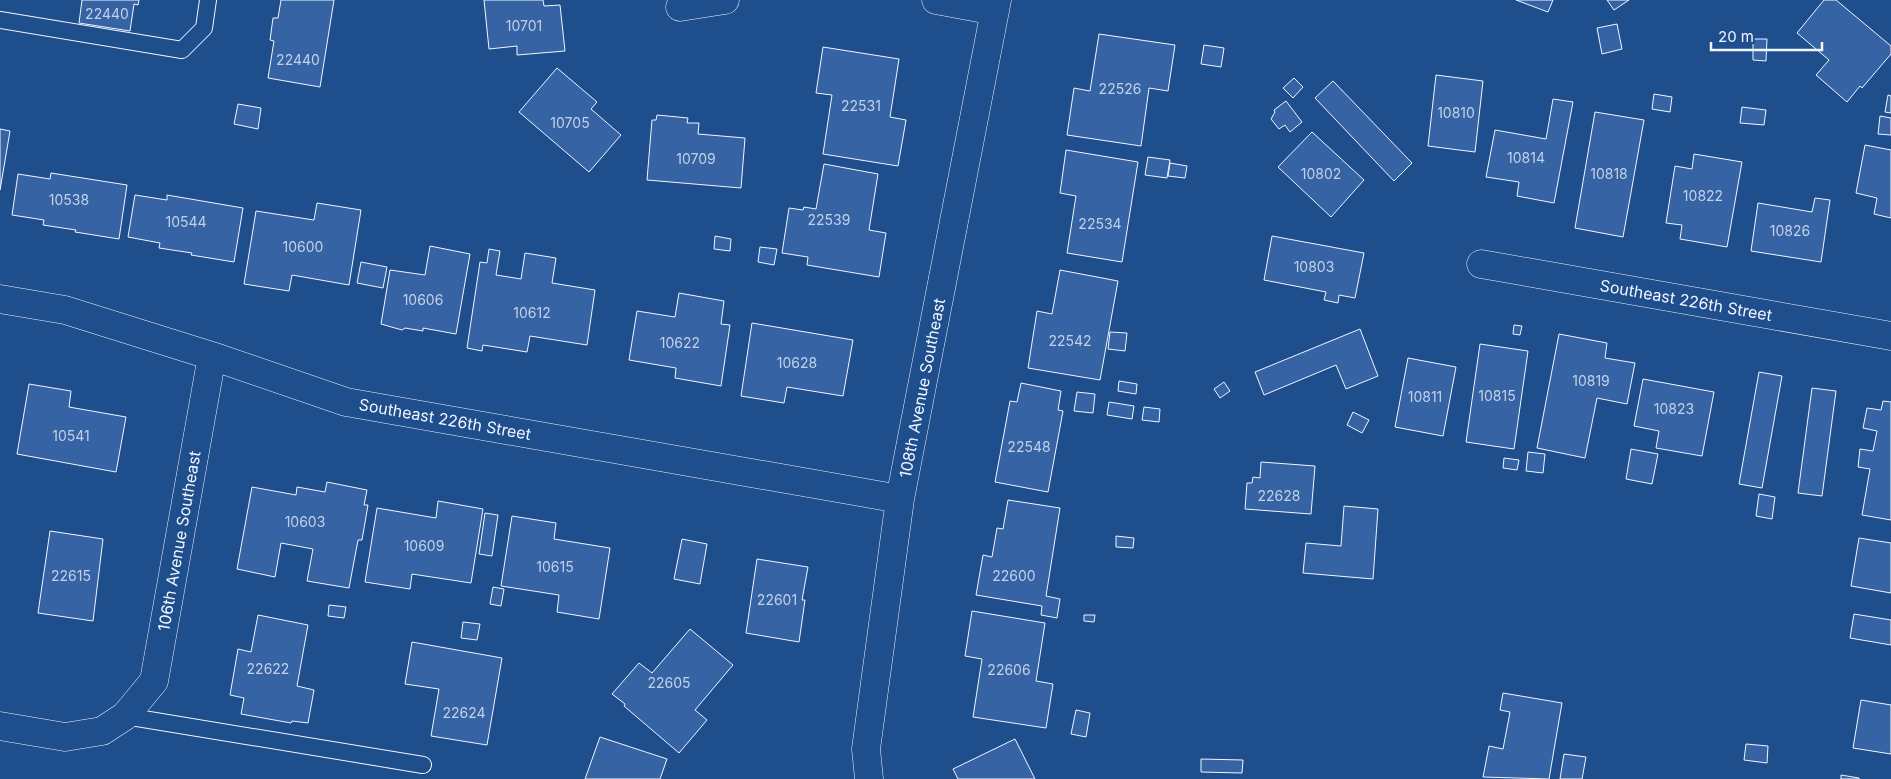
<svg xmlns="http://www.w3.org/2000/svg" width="1891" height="779" viewBox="0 0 1891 779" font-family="Inter,sans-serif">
<rect width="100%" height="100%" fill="#1f4e8c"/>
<!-- building -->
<path fill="#3563a3" stroke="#f2f6ff" d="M82 0H139L138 5 134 4 130 31 79 23Z
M281 0H334L320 87 268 78 274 41 270 40 273 18H278Z
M484 0H543L544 6 560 5 565 51 517 55V46L489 49Z
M1516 0H1553L1548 12Z
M1607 0H1629L1614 10Z
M1824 0H1836L1891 46V54L1862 88 1860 86 1847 102 1816 75 1829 60 1797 33Z
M1617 24 1622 49 1602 54 1597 28Z
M1099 34 1175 45 1168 91 1149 88 1141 146 1067 135 1074 88 1090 91Z
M1753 39H1767L1766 61 1753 60Z
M1204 45 1224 48 1221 67 1201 64Z
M823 47 899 59 890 117 906 120 898 166 823 154 832 95 816 93Z
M557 68 597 102 591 109 621 135 589 172 519 112Z
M1436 75 1483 81 1475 152 1428 146Z
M1294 78 1303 87 1293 98 1283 88Z
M1333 81 1412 163 1394 181 1315 98Z
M1654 94 1672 97 1670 112 1652 109Z
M1888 95 1891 96V113L1885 112Z
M1553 99 1573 102 1554 203 1517 196 1519 182 1486 177 1495 130 1546 139Z
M1286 101 1302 122 1290 132 1285 125 1279 129 1271 119 1275 112 1274 110Z
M238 104 261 108 258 129 234 124Z
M1742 107 1766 110 1764 125 1740 123Z
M1595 112 1644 120 1623 237 1575 228Z
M657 115 688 118 687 123H699L698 134 745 138 741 188 647 180 652 120H656Z
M1880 116 1891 118V135L1878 134Z
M0 129 10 131 0 190Z
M1312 132 1364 180 1331 217 1278 167Z
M1865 145 1891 150V218L1874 214 1877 198 1856 193Z
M1066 150 1138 162 1122 262 1067 253 1076 196 1060 193Z
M1694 154 1742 162 1727 247 1680 239 1682 225 1666 223 1675 166 1692 169Z
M1148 157 1170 160 1167 178 1145 175Z
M1170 163 1187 166 1185 178 1168 176Z
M824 164 878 174 869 230 886 233 879 277 807 265 808 257 782 253 789 208 803 210 804 207 816 209Z
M51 173 127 185 119 239 75 232 76 230 43 225 44 220 12 215 18 174 50 179Z
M135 195 167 200V195L243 208 234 262 191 255 192 253 159 248 160 243 128 237Z
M1815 198 1830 200 1821 262 1751 251 1758 203 1812 212Z
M317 203 361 210 349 285 292 275 289 291 244 284 256 211 314 220Z
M715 236 731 239 730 251 714 249Z
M1272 236 1364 253 1355 298 1339 295 1338 303 1324 300 1326 292 1264 280Z
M430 246 470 254 456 334 423 328V331L405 328 402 330 381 324 390 270 425 275Z
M760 247 777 249 774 265 758 262Z
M489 249 500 251 496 275 521 279 525 253 556 258 552 283 595 290 587 345 530 336 527 352 483 345 482 351 467 348 480 262 487 263Z
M361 262 387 267 383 288 357 283Z
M1060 270 1118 281 1100 380 1028 368 1037 311 1052 314Z
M679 293 724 301 721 324 730 325 721 386 675 378 676 368 629 360 637 311 675 317Z
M752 323 853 340 843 396 787 387 784 403 741 396Z
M1514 325 1522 326 1520 335 1513 334Z
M1360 329 1378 376 1346 389 1336 365 1264 395 1255 372Z
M1110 332 1127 333 1125 351 1108 349Z
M1559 334 1607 343 1605 358 1635 363 1627 404 1597 398 1585 458 1537 448Z
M1480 344 1528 351 1514 449 1466 442Z
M1408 358 1456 367 1443 436 1395 427Z
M1759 372 1782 376 1762 488 1739 484Z
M1643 379 1714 392 1702 456 1656 448 1659 431 1634 426Z
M1119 381 1137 384 1136 394 1118 391Z
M1224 382 1230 391 1220 398 1214 389Z
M1021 383 1061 391 1058 410 1063 411 1048 492 995 482 1010 401 1017 402Z
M29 384 71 391 69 407 126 417 116 472 17 454Z
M1812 388 1836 391 1822 496 1798 493Z
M1077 392 1095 394 1093 413 1074 411Z
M1883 401 1891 402V520L1862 515 1870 469 1858 467 1860 449 1873 451 1877 431 1863 428 1867 408 1881 410Z
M1109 402 1134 406 1132 419 1107 415Z
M1144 407 1160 409 1159 422 1142 420Z
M1353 412 1369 420 1362 433 1347 425Z
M1631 449 1658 454 1652 484 1626 479Z
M1528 452 1545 454 1543 473 1526 471Z
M1504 458 1519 460 1517 470 1503 468Z
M1261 462 1315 466 1311 514 1245 509 1247 483H1252L1253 477 1260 478Z
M327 482 367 490 364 505H368L362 540H358L349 588 307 581 313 549 281 543 275 577 237 569 252 487 296 495 297 487 325 492Z
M1759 494 1775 497 1772 519 1756 516Z
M1008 500 1060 508 1046 596 1060 599 1057 618 1041 615 1042 606 976 595 983 555 992 557 997 528 1003 529Z
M438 501 483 509 471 583 412 574 410 589 365 582 377 508 436 518Z
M1344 506 1378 509 1373 579 1303 573 1306 543 1341 546Z
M485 513 498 515 492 556 479 554Z
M512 516 556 523 554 539 610 548 599 619 557 612 559 595 501 586Z
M50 531 103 539 93 621 38 613Z
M1116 536 1134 538 1133 548 1116 547Z
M1859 538 1891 543V593L1851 586Z
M682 539 707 544 700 584 674 579Z
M757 559 808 567 802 600H805L799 642 746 633Z
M493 587 504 589 501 606 490 604Z
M329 605 346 607 344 618 328 616Z
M972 611 1045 623 1036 681 1053 684 1046 728 973 717 982 659 965 656Z
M1854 614 1891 620V645L1850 638Z
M258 615 308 625 297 686 314 690 308 723 292 721 291 723 241 714 244 698 230 695 238 649 251 652Z
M1084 615H1095L1094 622 1084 621Z
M463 622 480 624 477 640 461 638Z
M690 629 733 665 695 710 707 720 679 753 624 706 625 704 612 694 639 663 652 673Z
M412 642 502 658 487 745 431 736 439 689 405 684Z
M1503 693 1562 703 1549 779 1483 777 1489 746 1503 749 1510 712 1500 710Z
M1861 700 1891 705V754L1853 748Z
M1076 710 1090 713 1086 737 1071 734Z
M600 737 667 759 660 779H585Z
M1015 739 1035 779H958L953 769Z
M1746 744 1768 746 1767 763 1744 760Z
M1564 754 1586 757 1582 779H1560Z
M1201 759 1243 760 1242 773 1201 772Z
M1841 775 1859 778V779H1841Z"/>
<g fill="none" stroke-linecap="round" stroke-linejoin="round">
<!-- service casing -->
<g stroke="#f2f6ff" stroke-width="18">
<path id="service" d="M0 20 182 50 204 28 208 0
M125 716 423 765"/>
</g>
<!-- minor casing -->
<g stroke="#f2f6ff" stroke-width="29">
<path id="minor" d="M936 0 995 11
M680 7 725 0
M1481 264 1891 336
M0 299 65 310 212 356 346 402 900 499
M0 726 65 737 102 731 125 716 154 681 212 356
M869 779 866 749 900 499 997 0"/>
</g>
<!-- service -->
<use href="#service" stroke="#1f4e8c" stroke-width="16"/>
<!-- minor -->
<use href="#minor" stroke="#1f4e8c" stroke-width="28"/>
</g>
<g text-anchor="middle" stroke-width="4" stroke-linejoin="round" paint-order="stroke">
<!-- number labels -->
<g font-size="14" fill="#c3d1e8">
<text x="107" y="19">22440</text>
<text x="524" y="31">10701</text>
<text x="298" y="65">22440</text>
<text x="1120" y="94">22526</text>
<text x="861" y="111">22531</text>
<text x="1456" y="118">10810</text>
<text x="570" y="128">10705</text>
<text x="1526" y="163">10814</text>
<text x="696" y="164">10709</text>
<text x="1321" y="179">10802</text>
<text x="1609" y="179">10818</text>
<text x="1703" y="201">10822</text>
<text x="69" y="205">10538</text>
<text x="829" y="225">22539</text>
<text x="186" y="227">10544</text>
<text x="1100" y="229">22534</text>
<text x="1790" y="236">10826</text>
<text x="303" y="252">10600</text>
<text x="1314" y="272">10803</text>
<text x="423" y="305">10606</text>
<text x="532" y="318">10612</text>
<text x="1070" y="346">22542</text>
<text x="680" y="348">10622</text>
<text x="797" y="368">10628</text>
<text x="1591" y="386">10819</text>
<text x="1497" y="401">10815</text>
<text x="1425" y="402">10811</text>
<text x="1674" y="414">10823</text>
<text x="71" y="441">10541</text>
<text x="1029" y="452">22548</text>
<text x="1279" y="501">22628</text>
<text x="305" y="527">10603</text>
<text x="424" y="551">10609</text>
<text x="555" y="572">10615</text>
<text x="71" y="581">22615</text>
<text x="1014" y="581">22600</text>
<text x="777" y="605">22601</text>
<text x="268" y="674">22622</text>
<text x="1009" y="675">22606</text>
<text x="669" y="688">22605</text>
<text x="464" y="718">22624</text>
</g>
<!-- street labels -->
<g font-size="16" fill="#f2f6ff" stroke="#1f4e8c">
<text transform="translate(1686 300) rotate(10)" y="6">Southeast 226th Street</text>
<text transform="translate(922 388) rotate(-79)" y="6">108th Avenue Southeast</text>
<text transform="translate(445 419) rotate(10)" y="6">Southeast 226th Street</text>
<text transform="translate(179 541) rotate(-80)" y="6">106th Avenue Southeast</text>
</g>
</g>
<!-- scale -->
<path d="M1711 42v8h111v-8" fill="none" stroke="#f2f6ff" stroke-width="2.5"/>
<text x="1718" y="42" font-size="15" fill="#f2f6ff" stroke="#1f4e8c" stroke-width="4" paint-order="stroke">20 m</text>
</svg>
